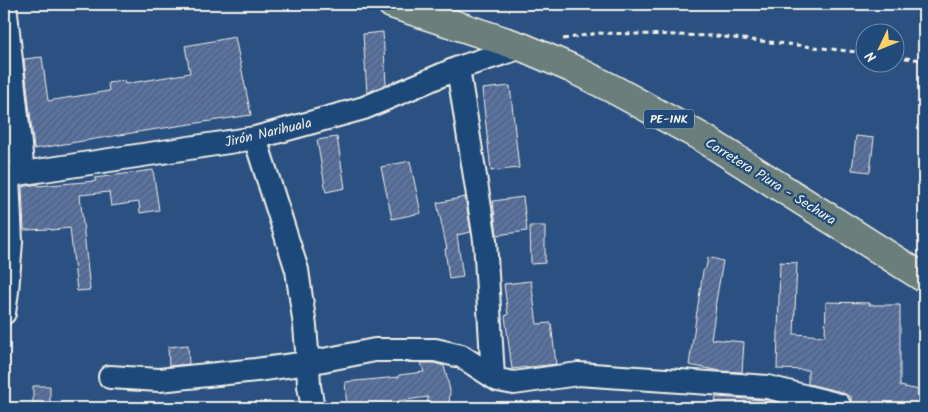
<svg xmlns="http://www.w3.org/2000/svg" width="928" height="412" viewBox="0 0 928 412" font-family="Kalam,sans-serif">
<defs>
<pattern id="building-hatch" width="6" height="6" patternUnits="userSpaceOnUse" patternTransform="scale(1.25)"><rect width="6" height="6" fill="#5a73a1"/><path d="M-1 1l2-2M0 6l6-6M5 7l2-2" fill="none" stroke="#525e74"/></pattern>
</defs>
<rect width="100%" height="100%" fill="#2a5181"/>
<filter id="ink" filterUnits="userSpaceOnUse"><feTurbulence type="fractalNoise" baseFrequency=".02" numOctaves="2"/><feDisplacementMap in="SourceGraphic" scale="10" xChannelSelector="R" yChannelSelector="G"/><feConvolveMatrix kernelMatrix="1 2 1 2 8 2 1 2 1" color-interpolation-filters="sRGB"/></filter>
<g filter="url(#ink)">
<!-- building -->
<path fill="url(#building-hatch)" stroke="#f4f1e8" d="M383 32 386 84 367 93 363 34Z
M235 37 251 115 144 131 34 149 24 59 42 57 48 101 109 91 108 83 124 81 125 84 190 73 185 46Z
M510 86 519 168 491 171 482 89Z
M856 136 874 138 870 172 852 170Z
M337 137 345 188 326 192 317 140Z
M410 161 421 213 392 219 381 167Z
M153 170 159 210 140 213 139 202 111 206 109 192 80 195 90 290 77 291 70 228 51 230V229L24 230 22 187 38 184V186L96 181 95 178Z
M465 197 471 232 457 235 463 277 449 279 445 249H447L437 203Z
M523 197 527 231 497 235 493 201Z
M530 226H545V263L531 264Z
M708 257 723 261 715 307H716L711 339 744 342 742 372 721 371 689 365 703 271 706 268Z
M780 262 797 263 794 334 825 336 826 302 870 303 869 305H900V386L924 391V408H852L851 396H848L842 392 808 384V370L777 369Z
M531 281 537 324 551 323 556 364 512 369 505 316 508 315 504 284Z
M188 345 189 364 169 366 168 347Z
M421 363H434L444 366 450 390 449 408H427L428 397 398 401 399 408H347L345 382 399 377V375L424 372Z
M33 386H50V408H33Z
M716 397 766 400 789 406V408H714Z"/>
<g fill="none" stroke-linecap="round" stroke-linejoin="round">
<!-- minor casing -->
<g stroke="#f4f1e8" stroke-width="26">
<path id="minor" d="M5 4 23 173
M458 68 485 240 493 377
M4 176 255 138 364 108 458 68 522 47
M4 313 7 291 11 242 8 176
M110 377 159 380 256 370 308 363 305 326 297 270 255 138
M313 408 309 386 308 363 375 350H435L461 356 498 380 514 383 578 374 768 387 839 405"/>
</g>
<!-- major casing -->
<g stroke="#f4f1e8" stroke-width="31">
<path id="major" d="M392 4 522 47 571 68 613 89 703 138 924 278"/>
</g>
<!-- path -->
<path stroke="#f4f1e8" stroke-width="3" stroke-dasharray="5 4" stroke-linecap="butt" d="M563 39 598 33 716 36 866 53
M896 57 924 60"/>
<!-- minor -->
<use href="#minor" stroke="#1f4a7a" stroke-width="22"/>
<!-- major -->
<use href="#major" stroke="#6b7f7c" stroke-width="28"/>
</g>
</g>
<g text-anchor="middle" stroke-width="4.5" stroke-linejoin="round" paint-order="stroke">
<!-- shield labels -->
<rect fill="#1f4a7a" stroke="#b4bfc7" stroke-width="1" x="644" y="109.5" width="50" height="19" rx="4"/>
<g font-size="12" font-weight="bold" fill="#f4f1e8">
<text x="669" y="123">PE-1NK</text>
</g>
<!-- street labels -->
<g font-size="14" fill="#f4f1e8" stroke="#1f4a7a">
<text transform="translate(268 132) rotate(-13)" y="5">Jirón Narihuala</text>
<text transform="translate(771 181) rotate(32)" y="5">Carretera Piura - Sechura</text>
</g>
</g>
<!-- margin -->
<rect width="928" height="412" fill="none" stroke="#1f4a7a" stroke-width="20"/>
<rect x="10" y="10" width="908" height="392" fill="none" stroke="#f4f1e8" stroke-width="2" filter="url(#ink)"/>
<!-- north arrow -->
<g transform="translate(880 48) rotate(227)"><circle r="24" fill="#1f4a7a" stroke="#748da6"/>
<path d="M0-4L9 19L0 12L-9 19Z" fill="#ffd166"/>
<text y="-8" font-size="14" font-weight="bold" text-anchor="middle" fill="#f4f1e8">N</text>
</g>
</svg>
